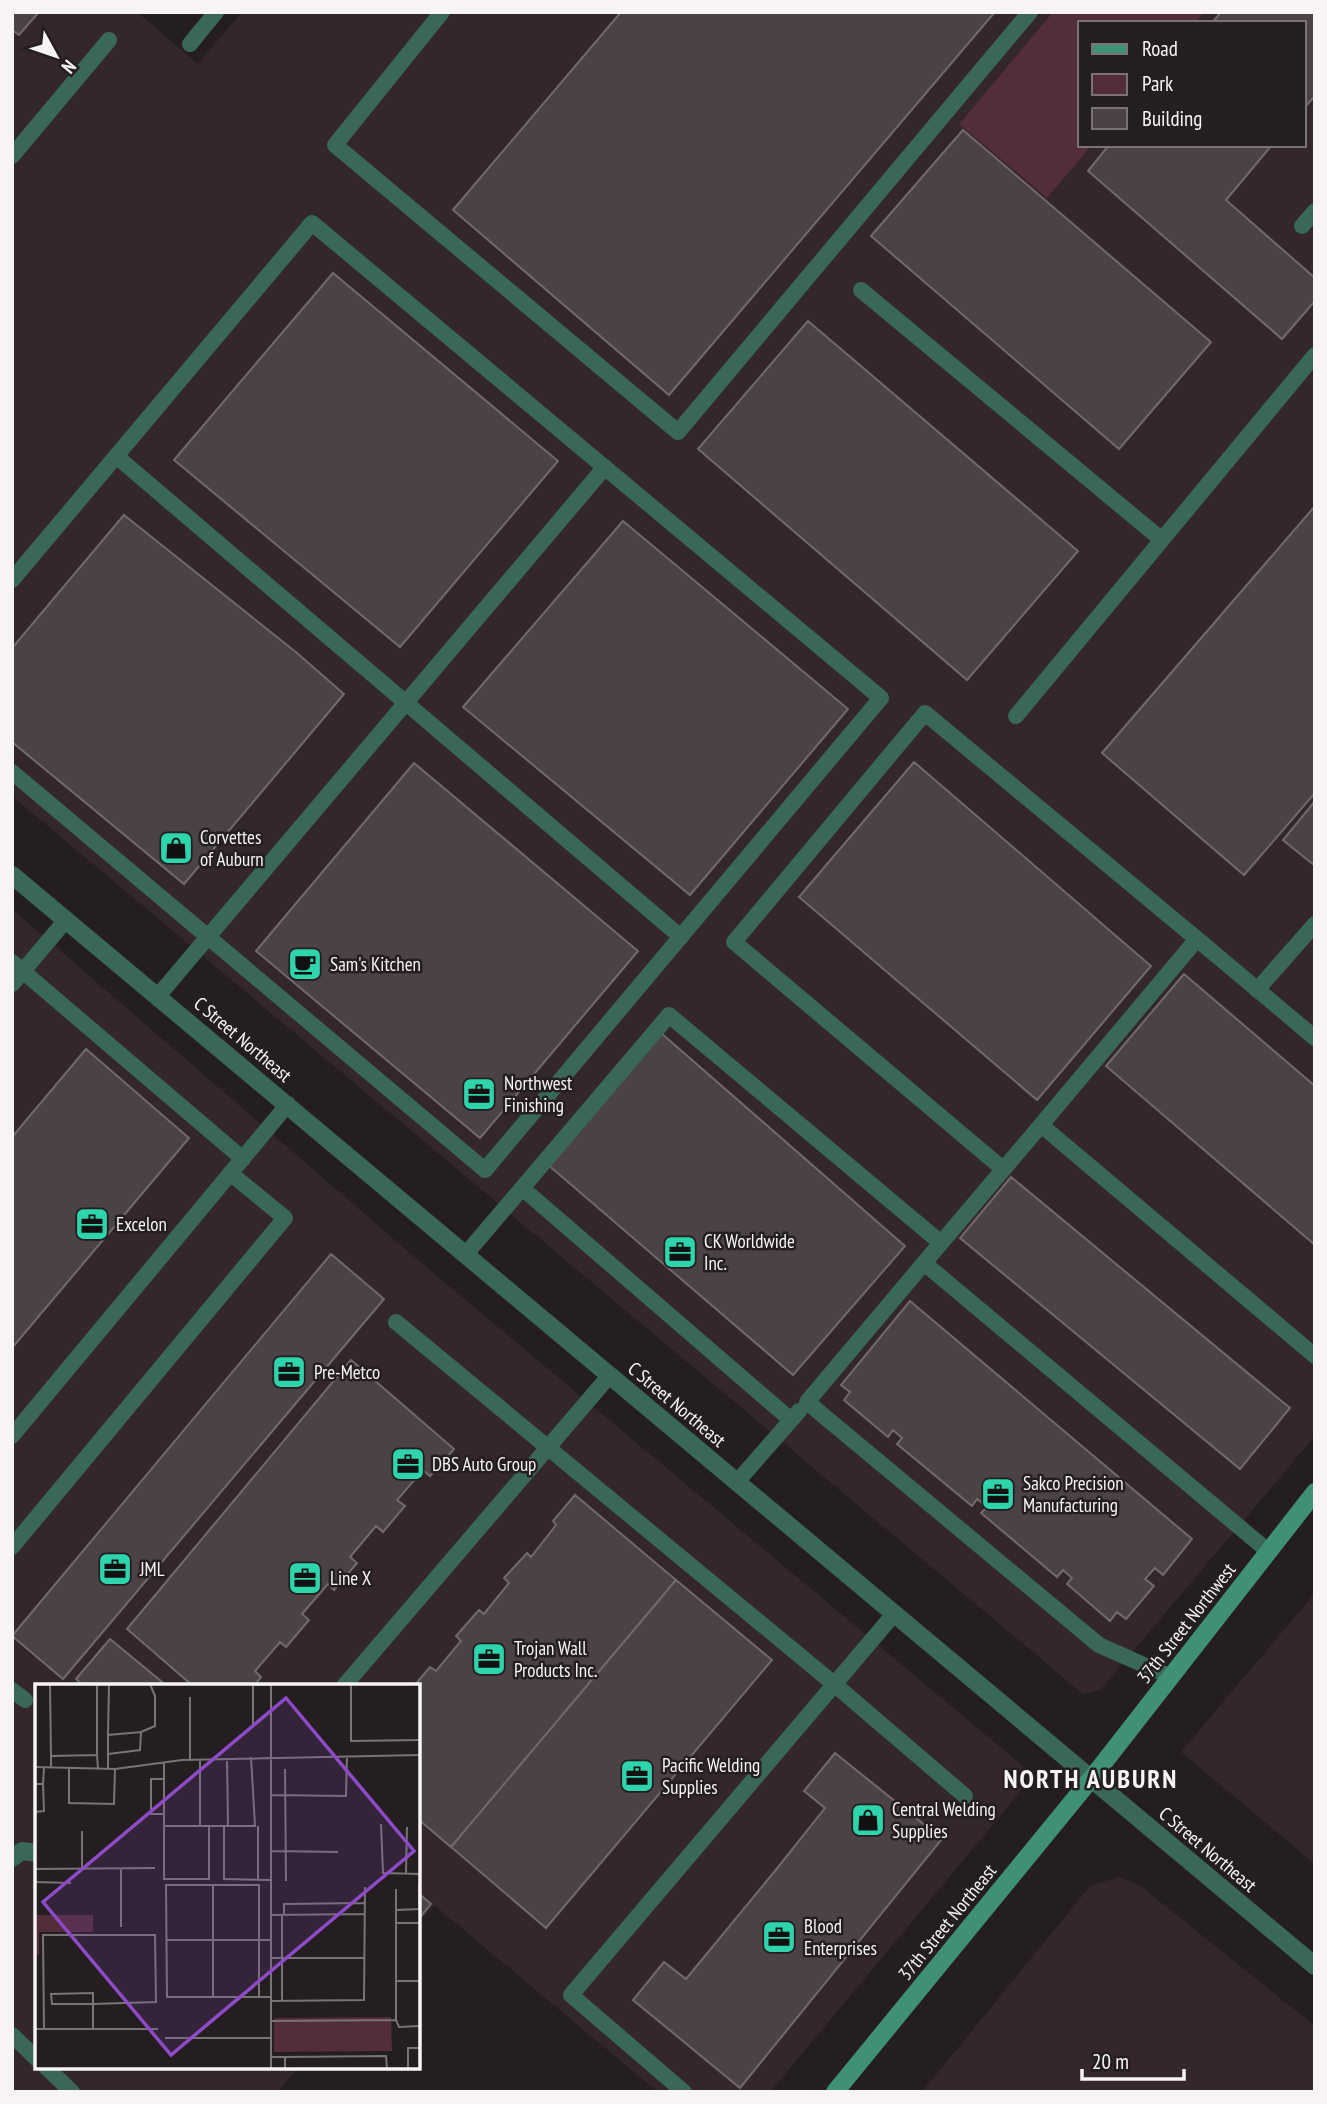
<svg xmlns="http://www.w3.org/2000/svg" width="1327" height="2104" viewBox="0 0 1327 2104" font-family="'PT Sans Narrow',sans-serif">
<rect width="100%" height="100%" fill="#251e21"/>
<!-- built -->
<path fill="#34272b" d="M12 12H137L198 64 242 12H1053L959 124 1047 198 1092 145H1304V23H1195L1204 12H1315V1436L1100 1690 1083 1694 12 796Z
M12 909 419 1261 1024 1767 1021 1791 770 2092H658L434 1905 418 1924V1686H37V2067H298L278 2092H12Z
M1315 1593V1864L1181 1752Z
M1119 1877 1139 1885 1315 2026V2092H922L1091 1885Z"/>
<!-- green -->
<path fill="#532d3c" d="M1053 12H1204L1195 23H1080V145H1092L1047 198 959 124Z"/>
<!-- building -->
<path fill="#4a4245" stroke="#72696c" stroke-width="2" d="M12 12H39L19 35 12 30Z
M621 12H995L669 395 453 210Z
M1221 12H1315V96L1304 108V23H1212Z
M963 130 1211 342 1119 449 871 236Z
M1109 145H1272L1226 200 1315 278V301L1282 339 1088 171Z
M333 273 558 461 400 647 174 460Z
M808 321 1078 551 967 680 698 449Z
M1315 506V793L1244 875 1102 753Z
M124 515 297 653 344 694 184 884 12 742V648Z
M623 521 848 709 690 895 463 707Z
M914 762 1151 966 1037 1100 799 897Z
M414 763 638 951 480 1138 256 951Z
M1315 801V866L1283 840Z
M1184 974 1315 1086V1245L1106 1066Z
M661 1033 905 1246 793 1375 547 1164Z
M86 1049 189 1138 12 1348V1137Z
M1011 1177 1290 1408 1240 1469 960 1238Z
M331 1254 384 1299 63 1679 12 1636Z
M910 1301 1192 1539 1163 1575 1155 1568 1145 1579 1154 1586 1126 1619 1117 1612 1110 1621 1067 1584 1072 1578 1063 1570 1057 1577 981 1513 987 1507 977 1499 972 1506 897 1444 902 1438 893 1430 888 1437 844 1400 850 1392 841 1385Z
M351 1360 454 1449 430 1476 423 1470 397 1500 405 1506 383 1532 376 1526 350 1557 357 1563 334 1590 328 1584 302 1614 309 1620 286 1647 280 1642 255 1671 261 1677 254 1686H193L127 1629Z
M575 1495 676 1580 451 1847 418 1819V1686H414L430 1667 436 1671 461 1641 456 1636 479 1610 484 1614 509 1583 504 1578 527 1553 531 1557 556 1525 553 1521Z
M676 1580 772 1660 546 1928 451 1847Z
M110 1639 167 1686H84L76 1679Z
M835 1753 942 1839 740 2088 633 2000 664 1962 686 1979 779 1866 825 1808 804 1791Z
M418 1893 431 1904 418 1920Z"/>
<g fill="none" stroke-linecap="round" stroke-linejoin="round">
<!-- service -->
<path stroke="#396758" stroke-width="16" d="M442 12 335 145 678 432 1030 12
M190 44 216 12
M12 156 109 40
M1302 226 1315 211
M861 290 1162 540
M116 456 681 937
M12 580 312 223 881 698 485 1170 12 772
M1016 716 1315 355
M1197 939 1315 1038
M12 962 243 1159
M12 984 66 920
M1257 990 1315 924
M158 996 605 467
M1003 1169 734 942 925 713 1197 939 1041 1125
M522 1188 791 1420
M941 1243 1041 1125 1315 1356
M466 1254 669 1015 941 1243 924 1263
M396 1322 834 1684 965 1796
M12 1436 288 1104
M737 1482 799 1411
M12 1547 285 1218 230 1173
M1171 1677 1099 1645 807 1402 924 1263 1268 1551
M344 1686 610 1375
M12 1690 25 1700
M12 2035 37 2059
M46 2067 72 2092
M684 2092 571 1995 894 1614"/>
<!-- minor -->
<path stroke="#396758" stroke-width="18" d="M12 875 1315 1966
M12 1858 22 1851 37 1853"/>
<!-- secondary -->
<path stroke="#408f77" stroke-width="18" d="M835 2092 1091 1779 1315 1492"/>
</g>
<!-- icons -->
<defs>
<g id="shop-square" transform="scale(1.75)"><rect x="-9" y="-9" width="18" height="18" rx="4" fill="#2ed4ab" stroke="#251e21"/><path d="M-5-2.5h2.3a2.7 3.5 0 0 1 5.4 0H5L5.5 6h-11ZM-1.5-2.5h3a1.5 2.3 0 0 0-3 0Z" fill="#111"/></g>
<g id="cafe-square" transform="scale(1.75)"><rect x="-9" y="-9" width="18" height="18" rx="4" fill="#2ed4ab" stroke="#251e21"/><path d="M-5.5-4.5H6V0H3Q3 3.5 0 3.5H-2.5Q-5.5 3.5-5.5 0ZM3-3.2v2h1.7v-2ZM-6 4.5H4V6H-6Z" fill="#111"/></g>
<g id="office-square" transform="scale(1.75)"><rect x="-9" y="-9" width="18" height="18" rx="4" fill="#2ed4ab" stroke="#251e21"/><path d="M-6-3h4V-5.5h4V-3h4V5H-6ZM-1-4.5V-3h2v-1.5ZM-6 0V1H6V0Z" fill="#111"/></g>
</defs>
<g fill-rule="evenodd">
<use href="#shop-square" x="176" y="848"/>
<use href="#cafe-square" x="305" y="964"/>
<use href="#office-square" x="479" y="1094"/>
<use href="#office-square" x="92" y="1224"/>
<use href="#office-square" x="680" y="1252"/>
<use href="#office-square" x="289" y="1372"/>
<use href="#office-square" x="408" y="1464"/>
<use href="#office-square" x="998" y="1494"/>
<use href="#office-square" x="115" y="1569"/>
<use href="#office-square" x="305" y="1578"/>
<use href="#office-square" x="489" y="1659"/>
<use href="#office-square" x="637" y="1776"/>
<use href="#shop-square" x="868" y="1820"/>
<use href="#office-square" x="779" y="1937"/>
</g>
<g text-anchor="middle" stroke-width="5" stroke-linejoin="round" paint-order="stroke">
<!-- poi labels -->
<g font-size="19" fill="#f8f3f4" stroke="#251e21" text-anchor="start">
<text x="200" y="844">Corvettes<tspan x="200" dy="22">of Auburn</tspan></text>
<text x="330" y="971">Sam's Kitchen</text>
<text x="504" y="1090">Northwest<tspan x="504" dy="22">Finishing</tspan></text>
<text x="116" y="1231">Excelon</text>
<text x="704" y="1248">CK Worldwide<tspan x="704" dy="22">Inc.</tspan></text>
<text x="314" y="1379">Pre-Metco</text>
<text x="432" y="1471">DBS Auto Group</text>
<text x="1023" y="1490">Sakco Precision<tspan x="1023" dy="22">Manufacturing</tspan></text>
<text x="140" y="1576">JML</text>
<text x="330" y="1585">Line X</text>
<text x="514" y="1655">Trojan Wall<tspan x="514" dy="22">Products Inc.</tspan></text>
<text x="662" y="1772">Pacific Welding<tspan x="662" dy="22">Supplies</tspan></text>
<text x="892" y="1816">Central Welding<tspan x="892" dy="22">Supplies</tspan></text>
<text x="804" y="1933">Blood<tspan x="804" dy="22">Enterprises</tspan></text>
</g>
<!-- street labels -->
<g font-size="19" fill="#f8f3f4" stroke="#251e21">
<text transform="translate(243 1039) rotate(40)" y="7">C Street Northeast</text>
<text transform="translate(677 1404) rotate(40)" y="7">C Street Northeast</text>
<text transform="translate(1186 1623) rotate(-52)" y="7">37th Street Northwest</text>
<text transform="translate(1208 1849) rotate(40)" y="7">C Street Northeast</text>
<text transform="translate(947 1922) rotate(-51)" y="7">37th Street Northeast</text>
</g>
<!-- district labels -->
<g font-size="26" font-weight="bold" letter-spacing="2" fill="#f8f3f4" stroke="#251e21">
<text x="1091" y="1788">NORTH AUBURN</text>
</g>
</g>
<!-- overview -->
<g transform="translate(35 1684)">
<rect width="385" height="385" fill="#251e21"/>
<path d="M0 231H58V248H4V271H0ZM356 333 357 367 239 368V334Z" fill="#532d3c"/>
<path fill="none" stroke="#797375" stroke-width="2" d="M15 0 16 72M62 0V71M236 0V385M316 0V57L385 56M155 13V75M218 42V1H236M106 48 120 42V12L115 0M73 51 74 0M73 70 105 66 106 48 73 51V85M192 74 193 142H220L216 73M165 75V142H189M129 79V142M0 83 80 85 147 76 385 71M16 84V72L62 71 63 85M34 84V119L79 120 80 85M250 85 251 197M129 95H116V130H129M0 100H8L9 84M236 111 311 112 312 72M0 128 9 127 8 100M346 140 348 189 385 190M165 142H129V195H174V142M193 142H189V195L236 196M47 147V185M236 167 303 168M86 184V243M0 185 120 184M371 190 372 143M223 196V142M0 198 36 199M384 199V225M361 226 385 225M236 231 330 230M247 231V316M249 231V220L330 219M361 239H385M132 256H236M236 274H329M361 297H385M178 313V201M224 313V201H131L132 313H236M236 317 329 316 330 203M361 336 364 343 385 342M236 337 361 336V205M0 345H123M9 345 8 251H120L121 318 58 320V309L16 310 17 320H58V345M130 354H236M236 373H250V385M250 373 351 372 352 385M373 385V364H385"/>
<path fill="#8e4ac7" fill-opacity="0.15" stroke="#8e4ac7" stroke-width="3.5" d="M251 14 379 167 136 371 8 218Z"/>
<rect width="385" height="385" fill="none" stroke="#f8f3f4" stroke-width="3.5"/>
</g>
<!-- border -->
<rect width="1327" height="2104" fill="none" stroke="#f8f3f4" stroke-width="28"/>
<!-- legend -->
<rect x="1078" y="21" width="228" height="126" fill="#251e21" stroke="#797375" stroke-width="2"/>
<rect x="1092" y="44" width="35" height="10" fill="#408f77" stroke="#797375" stroke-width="2"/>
<text x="1142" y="56" font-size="21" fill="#f8f3f4">Road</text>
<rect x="1092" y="74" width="35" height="21" fill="#532d3c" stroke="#797375" stroke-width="2"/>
<text x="1142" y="91" font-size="21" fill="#f8f3f4">Park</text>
<rect x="1092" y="108" width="35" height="21" fill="#4a4245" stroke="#797375" stroke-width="2"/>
<text x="1142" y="126" font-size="21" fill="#f8f3f4">Building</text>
<!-- north arrow -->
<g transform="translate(56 56) rotate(130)" stroke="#251e21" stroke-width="5" paint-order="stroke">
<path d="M0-5L12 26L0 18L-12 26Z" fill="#f8f3f4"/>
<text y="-10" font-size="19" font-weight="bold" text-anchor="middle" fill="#f8f3f4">N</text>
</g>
<!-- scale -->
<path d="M1082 2069v10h102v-10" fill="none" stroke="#f8f3f4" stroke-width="3.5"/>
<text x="1092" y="2069" font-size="21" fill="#f8f3f4" stroke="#251e21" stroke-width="5" paint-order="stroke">20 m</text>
</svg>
